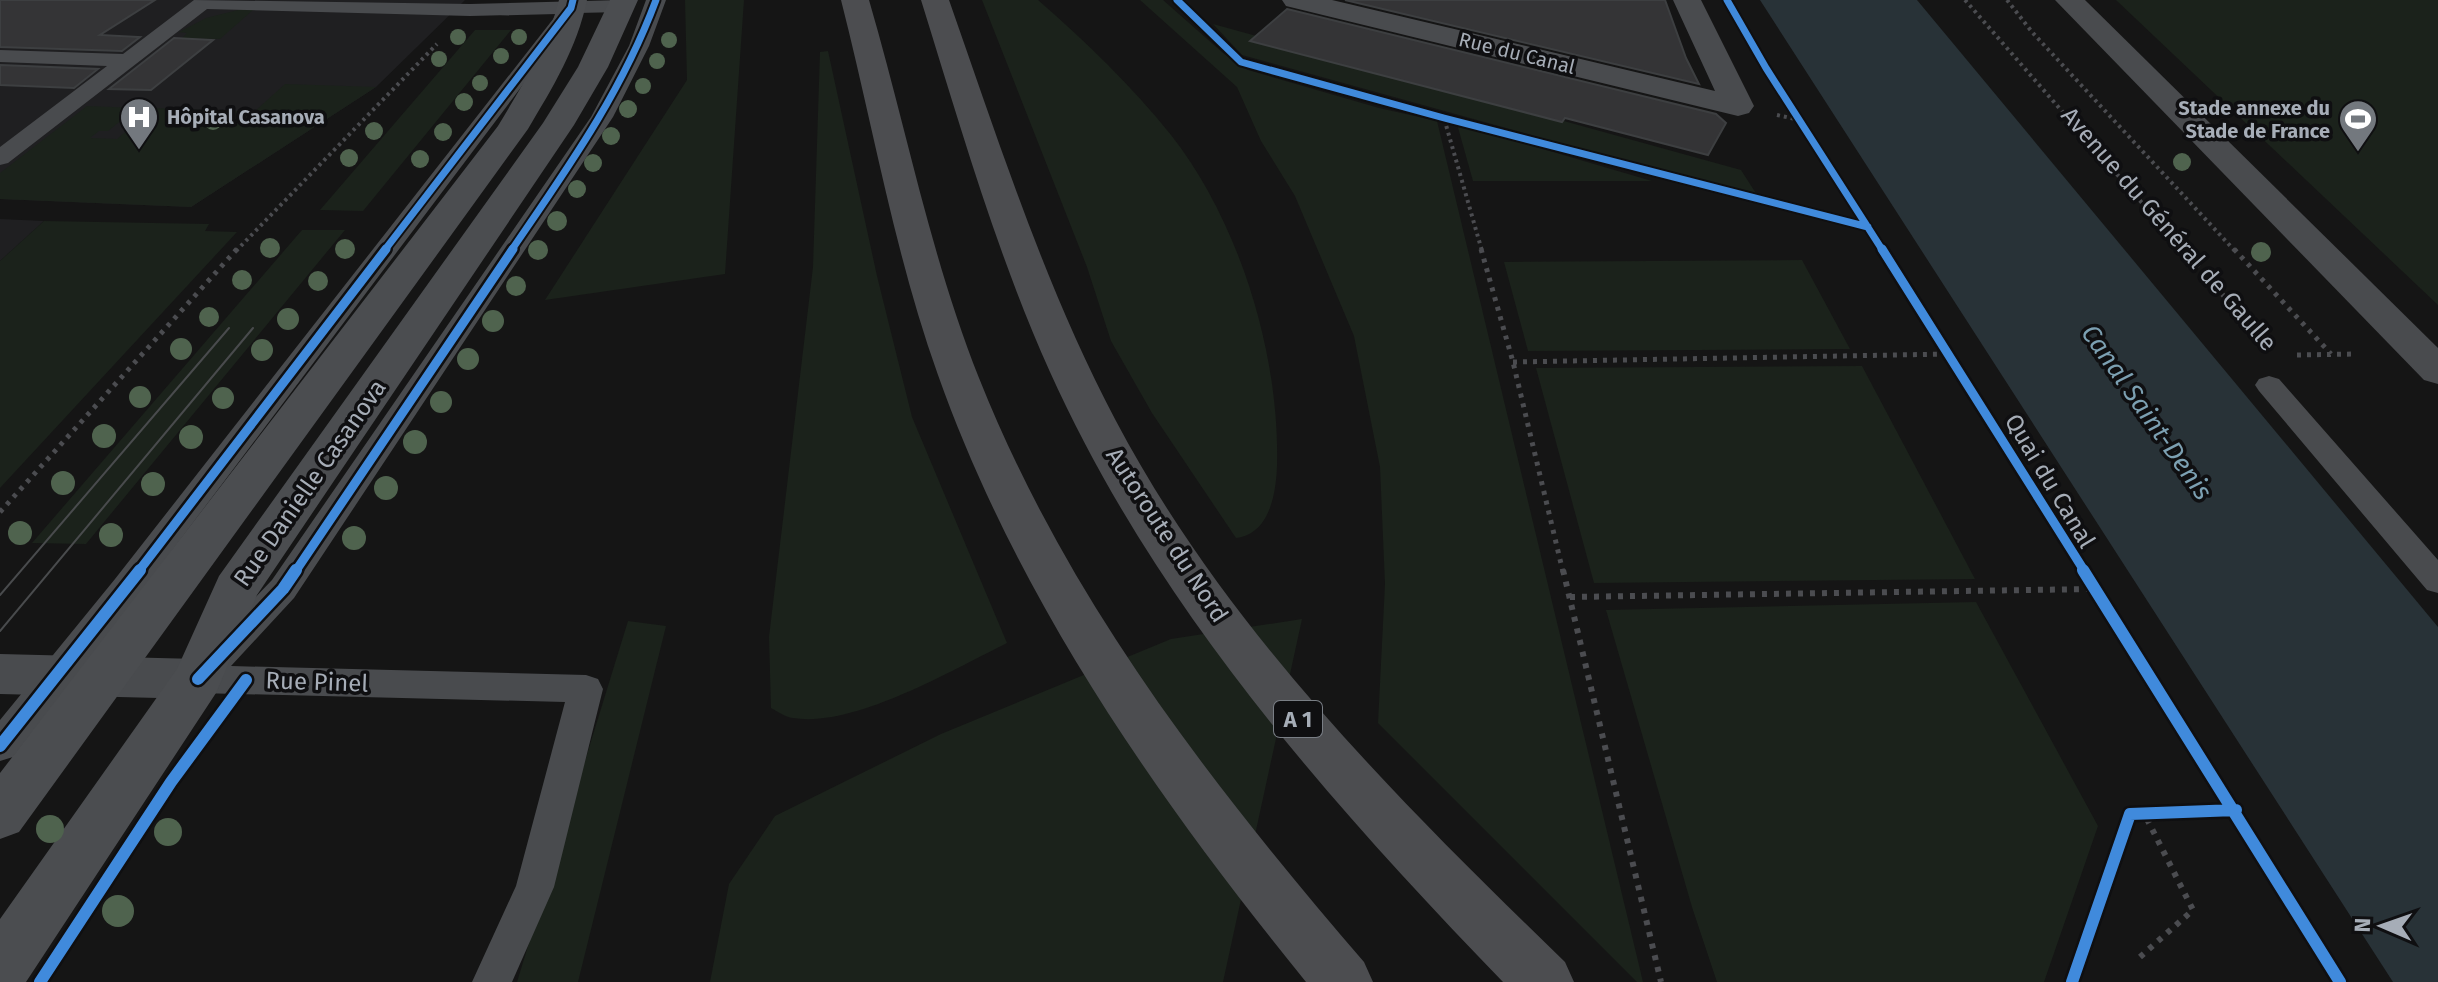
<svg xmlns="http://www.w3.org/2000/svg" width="2438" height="982" viewBox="0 0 2438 982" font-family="'Fira Sans',sans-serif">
<rect width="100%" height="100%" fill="#151515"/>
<!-- built -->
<path fill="#1f1f21" d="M0 0H465L376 87 191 207 0 199Z
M0 219 44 221 0 261Z"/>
<!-- green -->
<path fill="#1b221b" d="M685 0H744L725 274 545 300 687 80Z
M982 0H1038C1086 42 1131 85 1171 135 1240 223 1280 355 1277 466 1276 493 1270 534 1236 538L1152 413 1111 341 1087 267Z
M1140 0H1163L1223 53 1248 70 1379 108 1437 121 1643 982H1637L1378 723 1385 584 1380 467 1354 336 1295 196 1261 141 1237 87Z
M2116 0H2438V305Z
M238 10H253L220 39 182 38 187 33 179 32 206 18Z
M1213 24 1741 170 1759 198 1242 55Z
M475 30H511L363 211 320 210Z
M828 51 877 276 912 417 1007 643C952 670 854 728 793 718 785 717 777 711 771 708L769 637 813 267 820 52Z
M285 84 376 87 191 207 0 199V173L87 106 137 108 108 131H99L90 138 117 139 154 108 254 112Z
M1457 124 1652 181H1473Z
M44 221 209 224 205 231 237 232 0 488V261Z
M302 230H345L86 544 32 543Z
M1802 260 1850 349 1528 351 1504 262Z
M1862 366 1975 579 1594 583 1536 368Z
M1976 602 2098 826 2044 982H1717L1692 907 1606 610Z
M1302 619 1223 982H710L729 884 775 816 941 734 1171 639Z
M628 621 666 626 578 982H517Z"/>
<!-- water -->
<path fill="#283237" d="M1760 0H1917L2438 627V982H2393Z"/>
<!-- building -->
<path fill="#343436" stroke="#3d3f41" stroke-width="2" d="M0 0H155L100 35 140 37 122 51 0 47Z
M1345 0H1665L1686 58 1699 84Z
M1287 9 1716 114 1726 123 1708 155 1565 118 1562 122 1250 41Z
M174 38 213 40 151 90 109 89Z
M0 65 98 69 74 88 0 85Z"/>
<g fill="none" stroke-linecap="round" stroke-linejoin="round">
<!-- path-far2 -->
<path stroke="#4b4c50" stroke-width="4" stroke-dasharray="3 4" stroke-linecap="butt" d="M1177 0 1241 62 1444 118 1482 251
M1965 0 2184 251
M2007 0 2032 32 2235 251
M1777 115 1800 120
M236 251 437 44"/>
<!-- path-far1 -->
<path stroke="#4b4c50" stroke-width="5" stroke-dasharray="4 6" stroke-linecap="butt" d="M1481 249 1513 362 1563 572
M2183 249 2270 349
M2234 249 2331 354
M2297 355 2355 354
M1513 362 1949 354
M0 512 237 249"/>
<!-- path -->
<path stroke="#4b4c50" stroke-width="6" stroke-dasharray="5 7" stroke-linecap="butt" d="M1563 570 1661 982
M1570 597 2093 589
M2140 957 2193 910 2144 813"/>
<!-- service -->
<path fill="#494b4e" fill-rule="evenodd" d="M194 0 470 4 622 0 632 6 622 12 577 13 137 597 13 757 0 761V720L115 579 557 14 470 16 207 9 8 163 0 165V147L107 66 0 62V50L123 54Z
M646 0H666L649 46 613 117 294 598 231 666 586 675 598 679 603 689 554 887 512 982H472L516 886 565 702 198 693 186 689 181 679 186 669 197 665 201 654 272 580 591 117 629 46Z
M2269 376 2279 379 2438 560V593L2427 590 2259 391 2255 385 2259 379Z"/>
<!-- minor -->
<path fill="#494b4e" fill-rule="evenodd" d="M1282 0H1332L1715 91 1673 0H1701L1754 106 1749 113 1738 116 1286 6Z
M0 654 198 659 216 665 223 679 216 693 198 699 0 694Z"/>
<!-- tertiary -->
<path fill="#494b4e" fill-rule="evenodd" d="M2055 0H2085L2438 348V384L2424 380Z"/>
<!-- primary -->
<path fill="#4b4d50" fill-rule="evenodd" d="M559 0H587C577 48 553 87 528 129L19 832 0 839V773L498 126C523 84 547 47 559 0Z
M610 0H638L608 67 574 125 257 595 216 693 26 982H0V919L177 669 219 576 543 123 578 67Z"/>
<!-- motorway -->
<path fill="#4c4d50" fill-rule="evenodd" d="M841 0H869C906 126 930 255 979 378 1067 599 1210 783 1364 962L1373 982H1306C1156 797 1018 600 938 375 894 252 873 125 841 0Z
M921 0H949C999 142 1045 287 1116 421 1226 629 1397 799 1565 962L1574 982H1503C1327 800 1155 605 1050 372 996 252 960 125 921 0Z"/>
<!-- tram -->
<path stroke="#494b4d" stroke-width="2" d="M0 595 229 328
M0 631 253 328"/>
<!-- cycleway-far2 casing -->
<g stroke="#0f0f11" stroke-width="11">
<path id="cycleway-far2" d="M1177 0 1241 62 1444 118 1868 227
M1727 0 1766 68 1883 251
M384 251 571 8 573 0
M511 251C567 169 621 94 656 0"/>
</g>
<!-- cycleway-far1 casing -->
<g stroke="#0f0f11" stroke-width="14">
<path id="cycleway-far1" d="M1882 249 2085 572
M138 572 386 249
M295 572 513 249"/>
</g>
<!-- cycleway casing -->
<g stroke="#0f0f11" stroke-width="17">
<path id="cycleway" d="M2083 570 2340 982
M198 679 283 589 296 570
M0 746 140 570
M40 982 171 782 246 680
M2072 982 2130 814 2236 810"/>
</g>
<!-- cycleway-far2 -->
<use href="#cycleway-far2" stroke="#408adc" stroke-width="7"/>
<!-- cycleway-far1 -->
<use href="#cycleway-far1" stroke="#408adc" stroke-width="9"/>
<!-- cycleway -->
<use href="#cycleway" stroke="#408adc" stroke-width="12"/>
</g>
<!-- trees -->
<g fill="#4f634e">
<circle cx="458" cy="37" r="8"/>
<circle cx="519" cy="37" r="8"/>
<circle cx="669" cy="40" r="8"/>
<circle cx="501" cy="56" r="8"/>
<circle cx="439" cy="59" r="8"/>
<circle cx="657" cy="61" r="8"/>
<circle cx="480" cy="83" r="8"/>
<circle cx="643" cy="86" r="8"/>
<circle cx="464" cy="102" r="9"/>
<circle cx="628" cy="109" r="9"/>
<circle cx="213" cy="121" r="9"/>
<circle cx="374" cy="131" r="9"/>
<circle cx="443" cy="132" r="9"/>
<circle cx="611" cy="136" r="9"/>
<circle cx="349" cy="158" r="9"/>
<circle cx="420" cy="159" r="9"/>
<circle cx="2182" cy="162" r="9"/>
<circle cx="593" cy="163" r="9"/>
<circle cx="577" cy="189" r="9"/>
<circle cx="557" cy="221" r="10"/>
<circle cx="270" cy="248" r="10"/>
<circle cx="345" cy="249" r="10"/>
<circle cx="538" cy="250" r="10"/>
<circle cx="2261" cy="252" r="10"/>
<circle cx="242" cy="280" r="10"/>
<circle cx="318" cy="281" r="10"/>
<circle cx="516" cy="286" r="10"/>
<circle cx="209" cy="317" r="10"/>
<circle cx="288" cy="319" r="11"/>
<circle cx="493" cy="321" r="11"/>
<circle cx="181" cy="349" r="11"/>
<circle cx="262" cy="350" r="11"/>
<circle cx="468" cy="359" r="11"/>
<circle cx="140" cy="397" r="11"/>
<circle cx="223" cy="398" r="11"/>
<circle cx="441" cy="402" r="11"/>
<circle cx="104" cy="436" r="12"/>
<circle cx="191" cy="437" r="12"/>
<circle cx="415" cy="442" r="12"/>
<circle cx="63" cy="483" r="12"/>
<circle cx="153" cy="484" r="12"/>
<circle cx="386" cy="488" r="12"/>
<circle cx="20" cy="533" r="12"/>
<circle cx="111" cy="535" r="12"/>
<circle cx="354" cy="538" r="12"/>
<circle cx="50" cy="829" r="14"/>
<circle cx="168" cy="832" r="14"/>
<circle cx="118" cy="911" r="16"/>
</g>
<!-- icons -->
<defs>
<g id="hospital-pin" transform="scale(2)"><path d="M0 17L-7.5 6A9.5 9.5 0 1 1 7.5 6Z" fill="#73787e" stroke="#0f0f11"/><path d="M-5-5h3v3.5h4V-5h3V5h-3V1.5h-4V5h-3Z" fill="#fff"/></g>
<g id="stadium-pin" transform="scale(2)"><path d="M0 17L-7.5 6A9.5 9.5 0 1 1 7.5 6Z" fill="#73787e" stroke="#0f0f11"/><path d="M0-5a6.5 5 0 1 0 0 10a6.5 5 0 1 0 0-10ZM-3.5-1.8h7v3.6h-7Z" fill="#fff"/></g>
</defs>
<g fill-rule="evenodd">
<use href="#hospital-pin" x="139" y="117"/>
<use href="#stadium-pin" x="2358" y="119"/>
</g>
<g text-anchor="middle" stroke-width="7" stroke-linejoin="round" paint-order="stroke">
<!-- far-street labels -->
<g font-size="20" fill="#a6adb7" stroke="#0f0f11">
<text transform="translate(1517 53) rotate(14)" y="7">Rue du Canal</text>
</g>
<!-- far-poi labels -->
<g font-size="20" font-weight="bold" fill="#a6adb7" stroke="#0f0f11" text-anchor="end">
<text x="2330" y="115">Stade annexe du<tspan x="2330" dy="23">Stade de France</tspan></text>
<text x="167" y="124" text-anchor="start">Hôpital Casanova</text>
</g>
<!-- shield labels -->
<rect fill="#0f0f11" stroke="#797e85" stroke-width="2" x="1274" y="701" width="48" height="36" rx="6"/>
<g font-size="22" font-weight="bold" fill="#a6adb7">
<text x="1298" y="727">A 1</text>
</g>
<!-- street labels -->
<g font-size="24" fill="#a6adb7" stroke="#0f0f11">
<text transform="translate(2169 229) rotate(49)" y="8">Avenue du Général de Gaulle</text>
<text transform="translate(2050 481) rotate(59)" y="8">Quai du Canal</text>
<text transform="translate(310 483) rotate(-55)" y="8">Rue Danielle Casanova</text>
<text transform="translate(1167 535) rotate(57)" y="8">Autoroute du Nord</text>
<text transform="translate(317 682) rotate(2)" y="8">Rue Pinel</text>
</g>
<!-- water labels -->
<g font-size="26" font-style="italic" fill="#7ca0b2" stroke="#0f0f11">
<text transform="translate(2147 412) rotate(55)" y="9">Canal Saint-Denis</text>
</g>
</g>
<!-- north arrow -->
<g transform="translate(2382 926) rotate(272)" stroke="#0f0f11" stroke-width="6" paint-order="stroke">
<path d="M0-6L14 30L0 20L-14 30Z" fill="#a6adb7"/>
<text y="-12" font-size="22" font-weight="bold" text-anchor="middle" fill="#a6adb7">N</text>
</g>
</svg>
